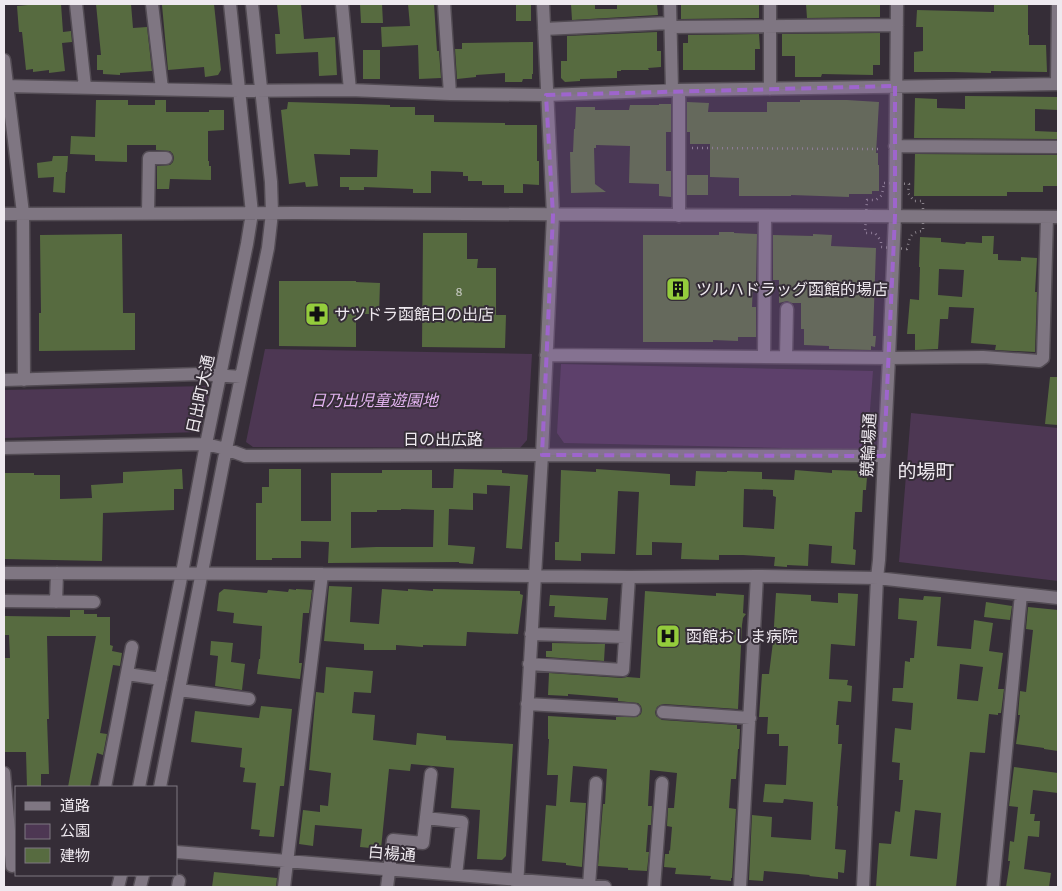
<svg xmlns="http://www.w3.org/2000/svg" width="1062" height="891" viewBox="0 0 1062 891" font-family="'Crimson Pro','Noto Sans JP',serif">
<rect width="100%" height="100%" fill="#352d37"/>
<!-- green -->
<path fill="#4d3753" d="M265 349 532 354 527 440 520 448 253 447 246 442Z
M561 364 873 371 867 450 564 443 557 433Z
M210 386 200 432 4 438V390Z
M911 413 1058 428V581L899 562Z"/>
<!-- building -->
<path fill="#576b40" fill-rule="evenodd" d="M39 4H61L63 32 71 31 72 42 62 43 65 71 49 73V70L33 72V69L26 70 22 32H19L17 6Z
M96 4H131L133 28 147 27 152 71 120 73V75L103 74V70H97V55H101Z
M179 4H214L221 70 218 75 205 77 204 67 168 70 162 5Z
M277 4H301L304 39 335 37 337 75 319 76 318 52 276 54 275 34H280Z
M360 4H382L383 23H361Z
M408 4H434L437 51H439L441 78 419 79 418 45 382 47 381 27 410 26Z
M516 4H531V21H516Z
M571 4H595V9H617V4H657L658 15 572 20Z
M681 4H759V18L681 19Z
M806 4H880V17L807 18Z
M994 4H1028V35H1029V45H1046L1047 72 991 71V73L954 72H914V52L923 51V27H916L917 10 994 12Z
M657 32V51H661V67L648 68 649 70H621V71H617V78L580 79V81L565 82 561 78V61H567V36Z
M880 33V65H873V75L822 74 821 77H795V56H782V34Z
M759 34 760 49H755V70H683V43H688V35Z
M533 42V74H532V79H523L522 82H505V73L476 75V77L457 79 455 49H462V43Z
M363 50H380V79H363Z
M965 96 1058 97V110L1035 109V131L1058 132V139L914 138 915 98 937 99V108L965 109Z
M96 100H128V105H155V100H166V112H209V110H224V130L208 131V161H209V166H211V180L170 179 169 189H157V166L170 165 173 162 174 158 173 154 170 151 156 150V145H127V162L95 161V155L70 154 71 136 95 137Z
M800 100H847L879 102 876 153H878V165H879V191H872V194H849V197L791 195V196H739V178L710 177V144H690V132H687V102L709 103 708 112H767V102H800Z
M288 102 358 104 390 105V107H415V115H434V122L505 123V125H537V161H539V185L523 184V193H504V185H482V181H468V176H463V172L431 171V193H413V189L364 187V190H349V187H340V177H377L378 150 350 149V155L314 154 318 186 306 187 305 182 289 184 281 110 287 109Z
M659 104H671V132H666V171H671V197L659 196V184L629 183 630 146 596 145V148H594L595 184 606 192 571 193 570 152H573L574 129H575L576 107H595V110H629L630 105H659Z
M915 154 1058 155V186H1043V192H1007V196H914Z
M53 156H68L67 172H66L65 193 53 192 54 177 38 178 37 163 52 161Z
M687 175H708V195H687Z
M719 232H734V233L757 234 756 282H753L752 307H756V337H738V341L713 340V342H643V235H719Z
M423 233H467V259H478L477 268H496V315H506L505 348 422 347Z
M122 234 123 313H135V350L39 351V313H41L40 235Z
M813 234 832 235 831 246 876 248 873 336H876L875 347 871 346V350L829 349V346L804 345V329H801V303H792L787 301 779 303V280H773V235L813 236Z
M982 236H994L993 254H998V260L1021 261V257L1037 258 1035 292H1037L1035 352 995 350 996 345 971 343 974 308 949 307 948 319H940L938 349 915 350V334H907L910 299 919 300 920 267H919L920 237 941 238V242L965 244 966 242 982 243ZM939 269 964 270 962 297 938 295Z
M279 281H356V282L380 283 379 314H356V347L279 346Z
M1050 377H1058V425L1045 424Z
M182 469 183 489H174V510L103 513 102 561 4 559V473H34V475H60V499L92 498 91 485 123 483V472Z
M269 469H301V521H331V473H382V470H432V488H453L454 469 502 470V473L528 475 522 549 506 548 510 486 487 485V494L473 493V510L449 509 448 545 475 547 473 564 459 563V562L328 563 329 542 301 541V558H272V560H256V503H262V487H269ZM401 509 434 510 433 547H376L351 548V512H377V510H401Z
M596 469 670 474V485L695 486 696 471 727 472V471L762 472V479L794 480 795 470 832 473V470L862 471 867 477 866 490H863L862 512H855L853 549 856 550 855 565 831 563 832 546 809 544 808 566 787 565V567L774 566 775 557 743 555H719V560L681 559 682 543 652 542V555H636L639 492 618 491 615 554 581 553V561L555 560V542H559L561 470 596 472ZM744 489 773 490V496L776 497 774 529 743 527Z
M329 586 352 587 350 622 379 624 382 589 408 591V589L433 591V589L520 591V594L523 595 518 634 467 632 466 646 423 645V647L396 645V650H364V644L324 641Z
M224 589 267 593 268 590 288 592 289 589 296 590V589L312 590 309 613H303L299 663H302L300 679 257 674 259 659H260L262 626 233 623 234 613 217 611 219 593Z
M645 591 716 596V593L744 595 743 613 746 614 743 618 742 625 738 709 664 704 660 705 657 707 655 712 656 716 662 720 737 725V729H740L739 749H738L736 779H731L729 808 736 809 732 878H731V881L710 879 711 876 675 874 676 868 664 867 665 854H669V850L670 851 672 827 667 826 668 808H674L677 773 650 770 648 806H652L651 825H648L646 852H649L647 871 628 870V868L598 866 603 804H605L607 769 573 766 570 802 586 803 582 867 566 865V863L542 861 546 805 556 806 558 775H547L549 739H548V716L616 720V717H637L641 714 642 710 641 706 638 703 618 701V698L568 694V696L548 695 549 673 622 678 627 677 640 678Z
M776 593 811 595V601L838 603V593L858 594 855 646 831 644 829 679 848 680 847 685 852 686 851 702 838 701 836 725H839L838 744H842L837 806H838L835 849 846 850 844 873 838 872V879L809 876 810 875 764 871 763 881 749 880 752 815 772 817 771 837 811 840 813 802 784 799 783 803 763 802 765 784 786 785 788 746H779V734H767L768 717H759L762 674H769L773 642Z
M550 595 608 598 606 620 554 617 555 606H549Z
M924 596 941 597 937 646 971 649 974 620 993 623 989 651 1003 653 998 689H1004L1001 713H998V715L989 714 985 753 970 752 956 887H876L879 843 891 844 895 811 900 812 903 780H899L900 763 892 762 895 728 911 730 913 703 892 701 893 688H903L905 661 910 662V658H914L917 621 898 619 899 598 923 600ZM960 664 983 667 978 701 957 699ZM915 810 941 813 937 859 910 856Z
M986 602 1012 606 1010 620 984 617Z
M1028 607 1058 610V751L1044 749V748L1016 744 1020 715H1018L1020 691 1026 692 1033 630 1026 629Z
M70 610H84V614H97V617H110V645L113 646 112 651 122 653 120 666 113 665 100 733 107 734 103 755 97 753 90 787H68L96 636H47L49 719H47L49 774H41V787H27L26 752H4V658H10L9 635H4V616L70 617Z
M211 641 233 643 231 662 245 664 242 690 215 686 218 656 210 655Z
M552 643 605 644 604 661 546 657V651H552Z
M326 667 373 671 371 693 354 692 352 713 375 715 373 740 416 745 417 733 446 736V740L513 744 506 856 502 860 477 859 480 810 451 808 454 768 411 764 410 771 389 769 381 849 360 847 362 829 315 825 313 846 299 844 303 810 320 812V805L328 806 331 773 309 770 316 692 324 693Z
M261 706 292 709 284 786H280L274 837 259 836 260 830 251 829 256 783 243 782 245 768 240 767 242 748 191 742 195 711 259 718Z
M1014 767 1058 773V793L1033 790 1030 814H1035L1034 821H1040L1039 837 1028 836 1024 869 1051 873 1049 887H1006L1010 861H1008L1010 841 1014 842 1018 807 1009 806Z
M214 872 277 878 276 887H212Z"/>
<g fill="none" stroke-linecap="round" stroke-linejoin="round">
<!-- minor casing -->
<g stroke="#534c54" stroke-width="15">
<path id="minor" d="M76 4 85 87
M152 4 162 89
M342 4 350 90
M444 4 450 94
M670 4 672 90
M670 27 897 25
M544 29 670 23
M4 60 23 213 24 380
M1057 84 1058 4
M4 86 239 91 350 90 450 94 546 95 679 90 1058 84
M770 89V4
M679 90V216
M895 146 1058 147
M148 213 149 158H166
M4 214 295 213 1058 217
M546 355 889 358 983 357 1039 361 1043 358 1047 217
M764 356 765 216
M786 356 787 309
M4 380 200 374 241 377
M4 448 206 444 226 449 245 456 542 455 884 456
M4 573 322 574 629 577 757 576 877 578 1058 598
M4 601 94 602
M56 602 57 573
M531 634 625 637
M529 664 623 670 629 577
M127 674 161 679
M179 690 249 699
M527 704 634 710
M663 712 750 718
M4 773 12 866
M105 787 132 647
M139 787 182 573 206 444 247 244 252 213 230 4
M160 787 226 449 268 248 272 213 271 182 252 4
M426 818 462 822 456 875
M176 852 605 887
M589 886 596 783
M118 887 121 875
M140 887 143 875
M178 887 179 881
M284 887 322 574
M387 887 393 840 423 843 431 774
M517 887 542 455 553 215 543 4
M654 887 662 783
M740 887 757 576
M863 887 877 578 879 560 889 358 895 216 897 4
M993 887 1021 594"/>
</g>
<!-- path -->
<path stroke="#89828a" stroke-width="2.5" stroke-dasharray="1 4" stroke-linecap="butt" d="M692 148 882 149
M884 183 909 184 908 193 914 201H923V231C910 232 910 237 907 249L881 247V241L875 233H865L867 200H876L882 195Z"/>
<!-- minor -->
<use href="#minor" stroke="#7f7682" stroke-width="12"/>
</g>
<!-- marked area -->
<path fill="#9e65cd" fill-opacity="0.2" stroke="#9e65cd" stroke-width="4" stroke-dasharray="10 6" stroke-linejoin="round" d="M895 86V216L884 456 542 455 553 215 546 95Z"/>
<!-- icons -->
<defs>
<g id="building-square" transform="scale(1.25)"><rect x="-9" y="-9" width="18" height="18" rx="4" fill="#94cc3c" stroke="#352d37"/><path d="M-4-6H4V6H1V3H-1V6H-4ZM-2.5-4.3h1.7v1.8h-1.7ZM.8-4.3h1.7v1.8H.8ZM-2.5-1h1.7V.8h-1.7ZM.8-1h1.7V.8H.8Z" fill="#111"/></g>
<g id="pharmacy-square" transform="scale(1.25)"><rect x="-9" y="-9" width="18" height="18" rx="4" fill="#94cc3c" stroke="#352d37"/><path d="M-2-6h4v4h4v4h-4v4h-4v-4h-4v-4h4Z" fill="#111"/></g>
<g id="hospital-square" transform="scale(1.25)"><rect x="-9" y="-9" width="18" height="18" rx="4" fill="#94cc3c" stroke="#352d37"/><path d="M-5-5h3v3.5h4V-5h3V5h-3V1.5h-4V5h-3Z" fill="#111"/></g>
</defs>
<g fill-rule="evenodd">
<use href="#building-square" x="678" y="289"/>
<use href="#pharmacy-square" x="317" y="314"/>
<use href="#hospital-square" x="668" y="636"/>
</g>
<g text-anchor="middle" stroke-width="4" stroke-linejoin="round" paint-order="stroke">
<!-- number labels -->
<g font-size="14" fill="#c8cac3">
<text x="459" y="296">8</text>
</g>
<!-- poi labels -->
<g font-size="16" fill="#eee9ef" stroke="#352d37" text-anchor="start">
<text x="696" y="295">ツルハドラッグ函館的場店</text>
<text x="334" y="320">サツドラ函館日の出店</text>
<text x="686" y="642">函館おしま病院</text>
</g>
<!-- street labels -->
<g font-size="16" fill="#eee9ef" stroke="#352d37">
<text transform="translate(200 394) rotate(-78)" y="6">日出町大通</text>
<text x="443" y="445">日の出広路</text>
<text transform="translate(868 445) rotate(-87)" y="6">競輪場通</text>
<text transform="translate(392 853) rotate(5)" y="6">白楊通</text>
</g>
<!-- park labels -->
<g font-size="16" font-style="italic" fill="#e1b2ee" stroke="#352d37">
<text x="374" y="406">日乃出児童遊園地</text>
</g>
<!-- quarter labels -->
<g font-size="19" fill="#eee9ef" stroke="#352d37">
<text x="926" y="478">的場町</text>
</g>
</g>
<!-- border -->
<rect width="1062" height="891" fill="none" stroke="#eee9ef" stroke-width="10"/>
<!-- legend -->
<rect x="15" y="786" width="162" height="90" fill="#352d37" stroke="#7f7881"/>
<rect x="25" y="802" width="25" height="8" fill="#7f7682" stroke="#7f7881"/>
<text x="60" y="811" font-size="15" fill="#eee9ef">道路</text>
<rect x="25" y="824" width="25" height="15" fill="#4d3753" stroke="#7f7881"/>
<text x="60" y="836" font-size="15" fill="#eee9ef">公園</text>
<rect x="25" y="848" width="25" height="15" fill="#576b40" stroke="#7f7881"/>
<text x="60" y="861" font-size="15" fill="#eee9ef">建物</text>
</svg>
